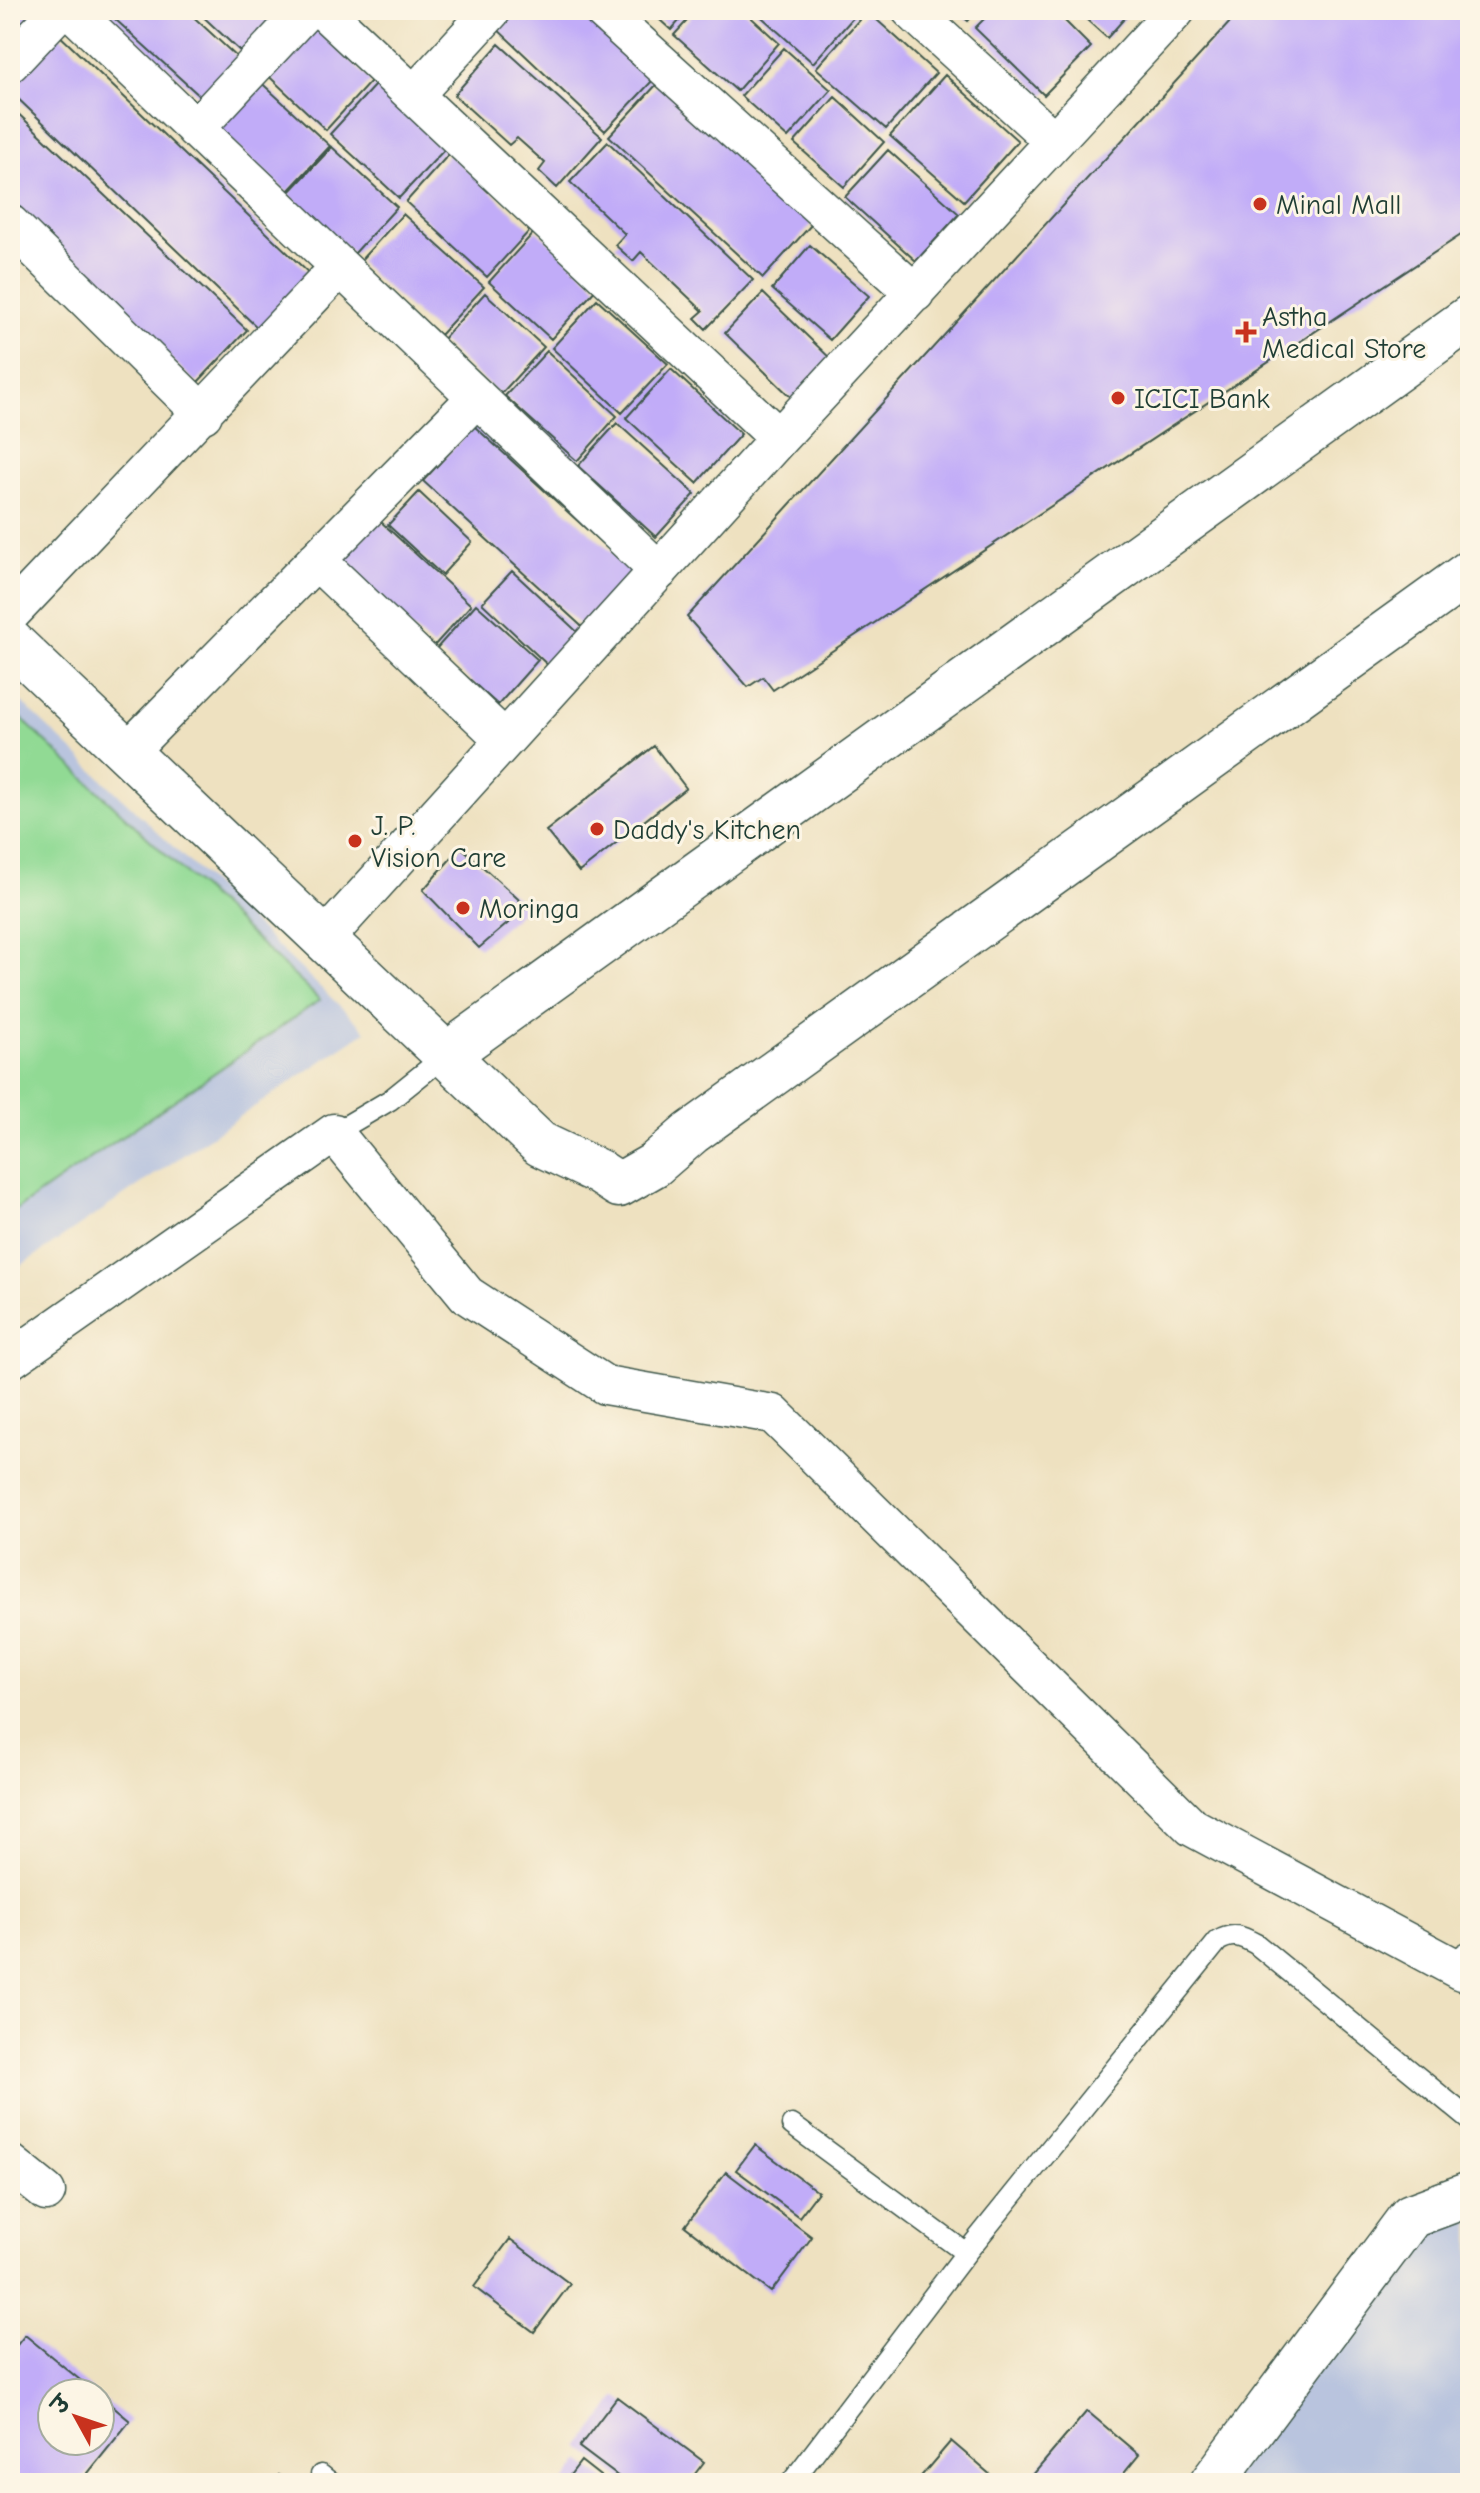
<svg xmlns="http://www.w3.org/2000/svg" width="1480" height="2493" viewBox="0 0 1480 2493" font-family="'Comic Neue','Playpen Sans Deva',sans-serif">
<rect width="100%" height="100%" fill="#fcf5e5"/>
<filter id="ink" filterUnits="userSpaceOnUse"><feTurbulence type="fractalNoise" baseFrequency=".0125" numOctaves="2"/><feDisplacementMap in="SourceGraphic" scale="16" xChannelSelector="R" yChannelSelector="G"/><feConvolveMatrix kernelMatrix="1 2 1 2 8 2 1 2 1" color-interpolation-filters="sRGB"/></filter>
<filter id="wash" filterUnits="userSpaceOnUse"><feTurbulence type="fractalNoise" baseFrequency=".006" numOctaves="4" result="noise"/><feDisplacementMap in="SourceGraphic" scale="32" xChannelSelector="R" yChannelSelector="G"/><feGaussianBlur stdDeviation="1.8" result="paint"/><feColorMatrix in="noise" values="0 0 0 0 0 0 0 0 0 0 0 0 0 0 0 0 0 1.4 0 .05"/><feComposite in="paint" operator="in"/></filter>
<g filter="url(#wash)">
<rect width="100%" height="100%" fill="#eee1c0"/>
<!-- industrial -->
<path fill="#b9c4de" d="M10 691 366 1031 10 1273Z
M1445 2204 1470 2222V2483H1229Z"/>
<!-- green -->
<path fill="#91da94" stroke="#588c64" stroke-width="2" d="M10 708 320 1000 10 1214Z"/>
<g id="blocks">
<!-- building -->
<path fill="#c1acf8" d="M10 10H27L37 19 10 48Z
M105 10H186L238 58 202 98Z
M196 10H281L242 53Z
M508 10H578L653 80 605 131 494 26Z
M649 10H689L671 30Z
M697 10H743L779 43 737 91 674 35Z
M754 10H860L813 63Z
M956 10H978L968 21Z
M993 10H1054L1091 47 1044 95 975 28Z
M1076 10H1132L1107 38Z
M1241 10H1470V229L773 690 763 677 748 687 687 617Z
M867 11 936 73 886 129 816 68Z
M305 19 371 81 326 130 259 67Z
M55 31 314 278 262 332 10 91V78Z
M499 44 602 137 557 188 539 171 545 163 517 138 509 145 454 95Z
M784 48 831 90 788 138 741 96Z
M945 75 1018 141 964 201 890 136Z
M254 76 330 146 287 192 212 123Z
M658 83 812 224 763 278 609 136Z
M375 85 445 149 399 198 330 134Z
M835 97 884 142 844 187 794 143Z
M10 106 247 330 197 383 10 207Z
M608 142 753 280 706 329 695 318 703 311 641 252 633 261 615 245 625 234 570 182Z
M332 147 397 207 354 254 288 194Z
M888 150 959 214 916 261 845 197Z
M449 154 531 229 487 277 406 202Z
M403 214 484 287 440 335 359 262Z
M536 230 598 287 551 339 489 282Z
M810 245 869 296 830 340 772 289Z
M485 293 544 347 500 395 441 341Z
M763 293 838 366 800 406 725 333Z
M597 299 668 364 622 413 552 348Z
M547 351 617 416 577 461 505 396Z
M671 369 741 434 697 483 626 418Z
M617 423 695 494 656 537 578 466Z
M474 426 641 579 590 634 423 481Z
M419 492 472 542 442 575 388 525Z
M379 520 471 605 433 647 340 562Z
M512 571 585 639 554 671 482 603Z
M476 604 538 660 498 705 436 649Z
M654 746 686 788 579 872 546 831Z
M461 847 527 907 479 948 423 890Z
M755 2145 818 2192 799 2217 736 2170Z
M726 2172 812 2237 771 2292 685 2226Z
M510 2239 570 2284 534 2332 474 2287Z
M25 2335 96 2393H52V2441H100V2396L130 2421 80 2483H10V2354Z
M617 2397 704 2462 688 2483H627L579 2447Z
M1087 2411 1139 2455 1116 2483H1026Z
M951 2441 1000 2483 917 2481Z
M581 2461 609 2483H564Z
M279 2475 289 2483H273Z"/>
</g>
</g>
<g filter="url(#ink)">
<use href="#blocks" fill-opacity="0" stroke="#3e5649" stroke-width="2"/>
<g fill="none" stroke-linecap="round" stroke-linejoin="round">
<!-- service casing -->
<g stroke="#3e5649" stroke-width="23">
<path id="service" d="M334 1133 390 1100 446 1055
M792 2125 966 2253
M321 2475 331 2483
M791 2483 966 2253 1218 1941C1233 1932 1241 1936 1256 1944L1470 2120"/>
</g>
<!-- minor casing -->
<g stroke="#3e5649" stroke-width="41">
<path id="minor" d="M71 10 659 571
M323 10 779 438
M602 10 915 293
M911 10 1054 141
M10 63 60 10
M414 95 492 10
M195 129 306 10
M10 224 203 414
M316 560 505 740
M11 613 340 267
M142 737 477 397
M338 924 779 438 1176 10
M10 1360 334 1133 467 1295 605 1385 773 1414 1192 1827 1461 1971 1470 1961
M10 2163 46 2192"/>
</g>
<!-- tertiary casing -->
<g stroke="#3e5649" stroke-width="47">
<path id="tertiary" d="M10 641 540 1144 599 1172 619 1185 654 1165 691 1133 1470 572
M446 1055 1470 317
M1212 2483 1411 2216 1470 2194"/>
</g>
<!-- service -->
<use href="#service" stroke="#fff" stroke-width="20"/>
<!-- minor -->
<use href="#minor" stroke="#fff" stroke-width="38"/>
<!-- tertiary -->
<use href="#tertiary" stroke="#fff" stroke-width="44"/>
</g>
</g>
<!-- markers -->
<g fill="#c8321e" stroke="#fcf5e5" stroke-width="3">
<circle cx="1260" cy="204" r="8"/>
<path d="M1242 320h8v8h8v8h-8v8h-8v-8h-8v-8h8z"/>
<circle cx="1118" cy="398" r="8"/>
<circle cx="597" cy="829" r="8"/>
<circle cx="355" cy="841" r="8"/>
<circle cx="463" cy="908" r="8"/>
</g>
<g text-anchor="middle" stroke-width="6" stroke-linejoin="round" paint-order="stroke">
<!-- poi labels -->
<g font-size="28" fill="#1f3d34" stroke="#fcf5e5" text-anchor="start">
<text x="1276" y="214">Minal Mall</text>
<text x="1262" y="326">Astha<tspan x="1262" dy="32">Medical Store</tspan></text>
<text x="1134" y="408">ICICI Bank</text>
<text x="371" y="835">J. P.<tspan x="371" dy="32">Vision Care</tspan></text>
<text x="613" y="839">Daddy's Kitchen</text>
<text x="479" y="918">Moringa</text>
</g>
</g>
<!-- margin -->
<rect width="1480" height="2493" fill="none" stroke="#fcf5e5" stroke-width="40"/>
<!-- north arrow -->
<g transform="translate(76 2417) rotate(310)"><circle r="38" fill="#fcf5e5" stroke="#a4ab9e" stroke-width="2"/>
<path d="M0-6L14 30L0 20L-14 30Z" fill="#c8321e"/>
<text y="-12" font-size="22" font-weight="bold" text-anchor="middle" fill="#1f3d34">उ</text>
</g>
</svg>
